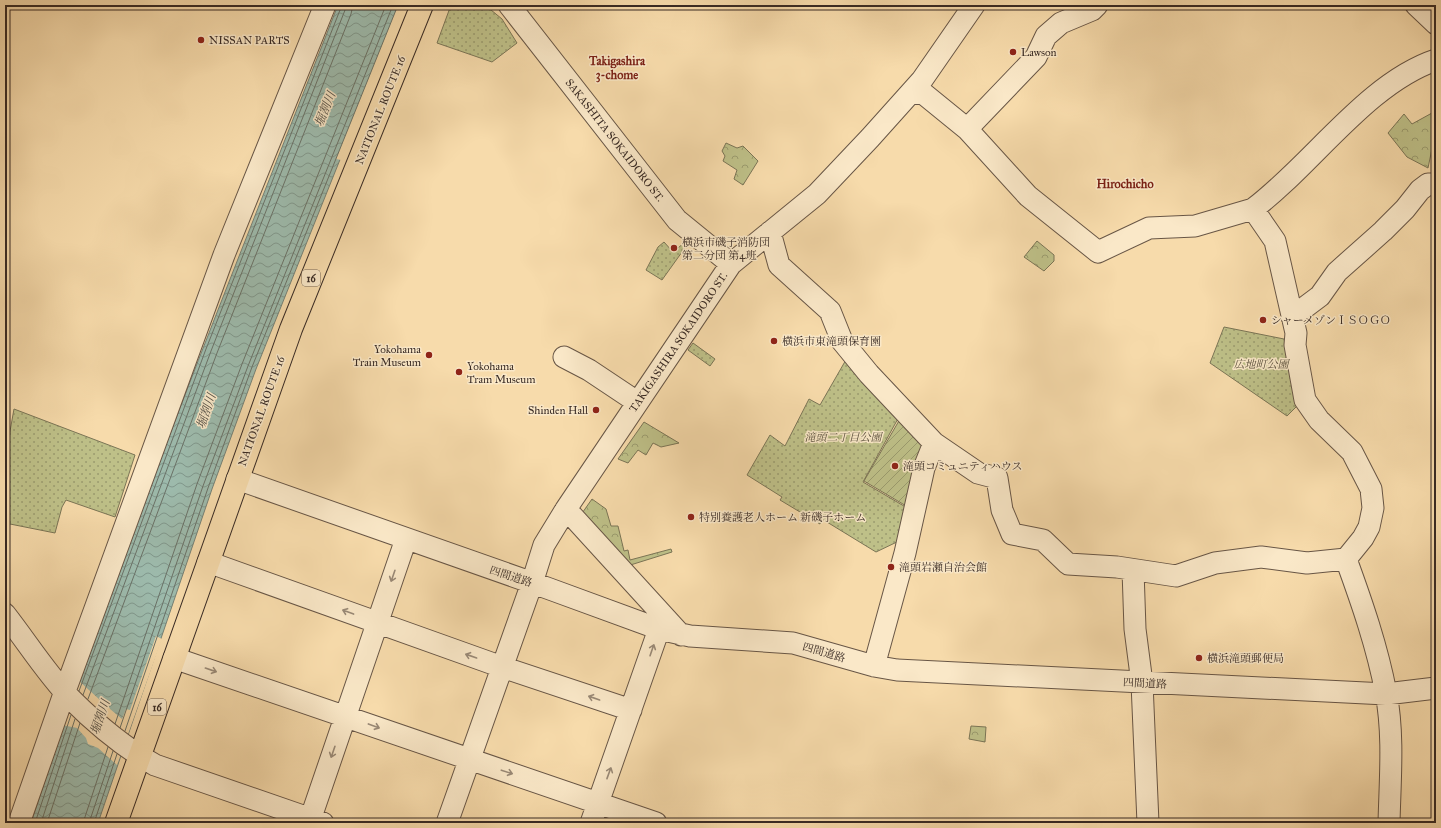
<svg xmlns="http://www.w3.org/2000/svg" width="1441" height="828" viewBox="0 0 1441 828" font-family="'IM FELL Great Primer','Noto Serif JP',serif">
<defs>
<pattern id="grass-dots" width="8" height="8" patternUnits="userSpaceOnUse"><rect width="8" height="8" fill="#bec088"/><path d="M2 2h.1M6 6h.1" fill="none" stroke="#9b9c6f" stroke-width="1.8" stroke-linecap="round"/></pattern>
<pattern id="forest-crowns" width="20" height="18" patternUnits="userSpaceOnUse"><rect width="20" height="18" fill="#bec088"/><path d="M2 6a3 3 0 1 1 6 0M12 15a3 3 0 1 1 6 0" fill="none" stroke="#9b9c6f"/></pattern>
<pattern id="garden-furrows" width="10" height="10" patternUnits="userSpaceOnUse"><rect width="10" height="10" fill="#bec088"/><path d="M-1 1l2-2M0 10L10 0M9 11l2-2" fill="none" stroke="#9b9c6f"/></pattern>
<pattern id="water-waves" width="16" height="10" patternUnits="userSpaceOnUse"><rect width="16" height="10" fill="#9dbbad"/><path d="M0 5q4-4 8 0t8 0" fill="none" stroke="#81988d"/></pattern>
</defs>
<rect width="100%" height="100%" fill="#f7dbab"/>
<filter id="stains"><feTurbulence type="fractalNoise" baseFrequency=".005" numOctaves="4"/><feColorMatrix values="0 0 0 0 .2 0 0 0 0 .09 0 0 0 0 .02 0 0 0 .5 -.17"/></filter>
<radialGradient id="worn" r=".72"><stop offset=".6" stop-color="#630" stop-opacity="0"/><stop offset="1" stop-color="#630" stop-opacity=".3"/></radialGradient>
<!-- grass -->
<path fill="url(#grass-dots)" stroke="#7b7556" d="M451 5H485L502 19 517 43 492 62 437 43Z
M664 242 673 252 684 243 687 245 662 280 646 270 658 247Z
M1224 327 1284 339 1299 404 1287 416 1210 363Z
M693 343 715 359 710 366 688 350Z
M847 358 900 415 863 482 909 509 899 541 876 552 822 519 820 524 780 500 782 497 747 475 770 435 785 446 809 399 820 405Z
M14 409 135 455 115 517 66 500 62 507 55 533 5 523V459Z"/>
<!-- forest -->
<path fill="url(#forest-crowns)" stroke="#7b7556" d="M1432 113 1434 139 1428 168 1407 157 1388 133 1404 114 1412 124Z
M726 143 737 148 743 146 758 161 743 185 734 179 737 170 723 161 725 156 722 151Z
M1037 241 1054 255V261L1044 271 1024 257Z
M644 422 679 443 661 447 653 443 646 455 638 450 628 463 618 459Z
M592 499 606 509 611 526H618L624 551 628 550 630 560 671 549 672 552 624 567 578 519Z
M971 726 986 727 985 742 969 739Z"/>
<!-- garden -->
<path fill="url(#garden-furrows)" stroke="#7b7556" d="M900 419 928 446 913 510 864 481Z"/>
<!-- water -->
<path fill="url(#water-waves)" stroke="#758176" d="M338 5H402L256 369 212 489 98 823H31C121 546 232 276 338 5Z"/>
<!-- pier -->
<path fill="#f7dbab" d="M398 5H404L341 160 336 159Z
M156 636 162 639 117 765 98 748 88 744 86 738 77 728 62 725 79 681 100 700 107 702 110 709 122 719 126 709 130 710Z"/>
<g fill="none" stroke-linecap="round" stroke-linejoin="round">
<!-- shore -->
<path stroke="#6a7268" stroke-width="1" d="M79 691 206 349 342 5
M83 695 211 351 347 5
M88 699 217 353 351 14 353 5
M115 724 197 484 242 364 386 5
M120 728 203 486 248 366 393 5
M125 731 208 488 252 367 398 5
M35 823 71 715
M41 823 75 719
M47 823 80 723
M83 823 108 747
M89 823 113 751
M94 823 117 754"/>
<!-- minor casing -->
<g stroke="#685646" stroke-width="23">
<path id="minor" d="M509 5 677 220 731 264
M1416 5 1436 24
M913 92 924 94 967 129 1028 196 1098 252 1149 228 1195 226 1253 209 1275 241 1296 333 1295 345 1305 400 1319 420 1352 452 1371 489 1373 508 1369 527 1363 538 1346 559C1362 603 1377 646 1386 693 1394 735 1390 780 1389 823
M967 129 1036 57 1046 36 1061 23 1092 10 1097 5
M1253 209C1312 165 1367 83 1436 60
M770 232 779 265 830 311 842 341 869 374 934 443 978 473 997 478 1002 510 1012 534 1043 540 1068 564 1117 567 1176 576 1215 563 1261 557 1307 563 1346 559
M1292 317 1320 296 1337 272 1383 231 1405 209 1420 190 1428 184H1436
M564 357 589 370 637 402
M237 479 547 588 659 629 690 636 793 643 874 666 897 670 1386 694 1436 688
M566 509 681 635
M208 562 502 667 631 710
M1133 570 1135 629 1142 683 1148 823
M5 614C27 642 46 673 71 699 96 724 125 748 155 765L323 823
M174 658 656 823
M874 666 905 553 924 468 934 443
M19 823 65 691 224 255 325 5
M309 823 406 539
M447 823 532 583 544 545 566 509 731 264 817 194 870 138 922 80 974 5
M591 823 659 629"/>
</g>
<!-- highway casing -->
<g stroke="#382a24" stroke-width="24">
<path id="highway" d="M116 823 291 329 422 5"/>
</g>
<!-- minor -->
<use href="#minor" stroke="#fae8c8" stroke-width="21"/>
<!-- highway -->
<use href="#highway" stroke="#f7dbab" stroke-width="22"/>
</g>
<!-- one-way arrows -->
<defs><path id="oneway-shaft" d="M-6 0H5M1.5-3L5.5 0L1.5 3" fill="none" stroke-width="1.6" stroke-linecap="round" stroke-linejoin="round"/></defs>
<g stroke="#998976">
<use href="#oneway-shaft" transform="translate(393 576) rotate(109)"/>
<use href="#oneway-shaft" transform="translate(348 612) rotate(-160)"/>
<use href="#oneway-shaft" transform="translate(652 650) rotate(-71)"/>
<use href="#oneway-shaft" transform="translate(471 656) rotate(-161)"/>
<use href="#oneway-shaft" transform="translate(211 670) rotate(19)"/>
<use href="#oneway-shaft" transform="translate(594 698) rotate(-161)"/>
<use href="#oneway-shaft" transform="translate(374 726) rotate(20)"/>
<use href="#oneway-shaft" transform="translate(333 752) rotate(109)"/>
<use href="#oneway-shaft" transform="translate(507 772) rotate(18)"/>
<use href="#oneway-shaft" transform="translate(609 773) rotate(-70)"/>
</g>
<!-- markers -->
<g fill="#8f2418" stroke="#fae8c8" stroke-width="1.5">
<circle cx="201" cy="40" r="4"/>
<circle cx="1013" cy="52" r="4"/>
<circle cx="674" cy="248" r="4"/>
<circle cx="1263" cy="320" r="4"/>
<circle cx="774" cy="341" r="4"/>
<circle cx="429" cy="355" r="4"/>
<circle cx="459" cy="372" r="4"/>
<circle cx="596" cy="410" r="4"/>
<circle cx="895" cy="466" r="4"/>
<circle cx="691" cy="517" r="4"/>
<circle cx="891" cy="567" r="4"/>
<circle cx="1199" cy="658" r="4"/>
</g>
<g text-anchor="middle" stroke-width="3" stroke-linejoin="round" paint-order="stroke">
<!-- shield labels -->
<g fill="#fae8c8" stroke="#726355" stroke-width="1">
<rect x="302" y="270" width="18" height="16" rx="3"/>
<rect x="148" y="699" width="18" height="16" rx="3"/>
</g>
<g font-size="10" font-weight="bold" fill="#382a24">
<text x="311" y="282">16</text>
<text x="157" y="711">16</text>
</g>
<!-- poi labels -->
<g font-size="11" fill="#382a24" stroke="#fae8c8" text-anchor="start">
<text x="209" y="44">NISSAN PARTS</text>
<text x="1021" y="56">Lawson</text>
<text x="682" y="246">横浜市磯子消防団<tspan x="682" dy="13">第二分団 第4班</tspan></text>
<text x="1271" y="324">シャーメゾンＩＳＯＧＯ</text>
<text x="782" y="345">横浜市東滝頭保育園</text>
<text x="421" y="353" text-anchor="end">Yokohama<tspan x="421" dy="13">Train Museum</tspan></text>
<text x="467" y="370">Yokohama<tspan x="467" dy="13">Tram Museum</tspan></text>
<text x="588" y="414" text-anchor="end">Shinden Hall</text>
<text x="903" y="470">滝頭コミュニティハウス</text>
<text x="699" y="521">特別養護老人ホーム 新磯子ホーム</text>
<text x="899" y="571">滝頭岩瀬自治会館</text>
<text x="1207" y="662">横浜滝頭郵便局</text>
</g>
<!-- street labels -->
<g font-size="11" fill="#382a24" stroke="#fae8c8">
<text transform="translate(380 110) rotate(-68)" y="4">NATIONAL ROUTE 16</text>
<text transform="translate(615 140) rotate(52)" y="4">SAKASHITA SOKAIDORO ST.</text>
<text transform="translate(678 342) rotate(-56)" y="4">TAKIGASHIRA SOKAIDORO ST.</text>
<text transform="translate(261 411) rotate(-70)" y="4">NATIONAL ROUTE 16</text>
<text transform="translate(511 576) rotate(18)" y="4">四間道路</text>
<text transform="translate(824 652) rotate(16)" y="4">四間道路</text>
<text transform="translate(1145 683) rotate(3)" y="4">四間道路</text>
</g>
<!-- park labels -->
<g font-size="11" font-style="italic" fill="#5a503d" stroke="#fae8c8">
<text x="1261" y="368">広地町公園</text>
<text x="843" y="441">滝頭二丁目公園</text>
</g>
<!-- neighbourhood labels -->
<g font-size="12" font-weight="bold" fill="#7a1f14" stroke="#fae8c8">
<text x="617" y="65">Takigashira<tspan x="617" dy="14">3-chome</tspan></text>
<text x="1125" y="188">Hirochicho</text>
</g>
<!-- water labels -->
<g font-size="12" font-style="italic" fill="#514e46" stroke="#fae8c8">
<text transform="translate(325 109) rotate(-68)" y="4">堀割川</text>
<text transform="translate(206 411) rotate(-71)" y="4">堀割川</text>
<text transform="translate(100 717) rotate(-71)" y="4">堀割川</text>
</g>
</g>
<!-- margin -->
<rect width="1441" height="828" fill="none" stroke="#f7dbab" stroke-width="20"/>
<rect x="6" y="6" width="1429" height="816" fill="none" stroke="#382a24" stroke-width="2"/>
<rect x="10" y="10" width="1421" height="808" fill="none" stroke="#382a24"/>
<rect width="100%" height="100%" filter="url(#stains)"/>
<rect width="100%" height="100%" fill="url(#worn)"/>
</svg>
